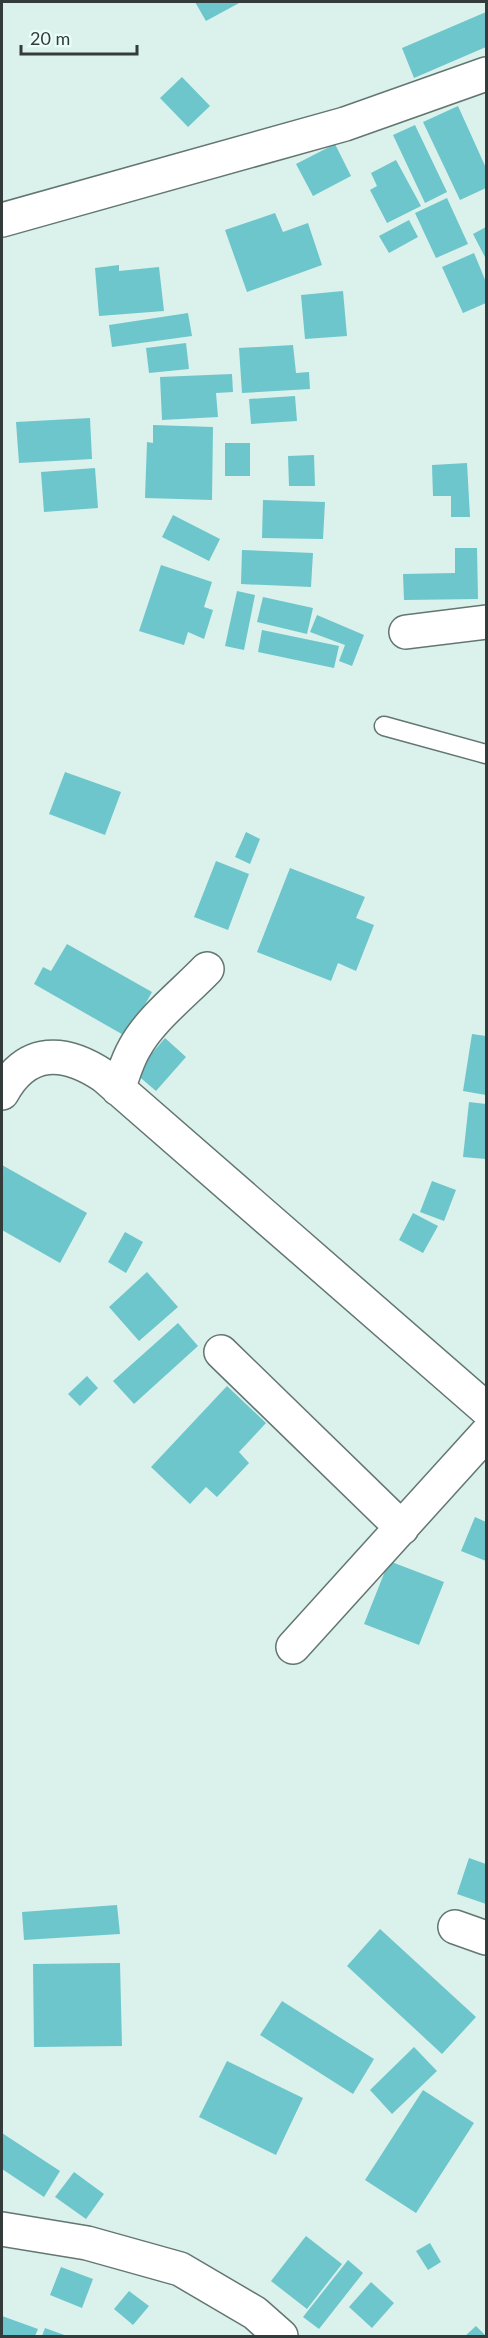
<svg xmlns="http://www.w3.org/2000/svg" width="488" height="2338" viewBox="0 0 488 2338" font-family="Lato,sans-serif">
<rect width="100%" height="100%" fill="#dbf1eb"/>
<!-- building -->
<path fill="#6dc6cb" d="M195 2H241L206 21Z
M486 12V47L414 78 402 48Z
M182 77 210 106 188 127 160 98Z
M458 106 486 168V188L460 200 423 122Z
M415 125 447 192 425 203 393 135Z
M335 144 351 176 313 196 296 164Z
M396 160 421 206 387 223 370 190 377 186 371 173Z
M447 198 468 244 436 258 415 213Z
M275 213 283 232 308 223 322 265 247 292 225 230Z
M409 220 418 237 389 253 379 236Z
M486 227V259L473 234Z
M474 253 486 282V303L463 313 442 267Z
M119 265V271L159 267 164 311 99 316 95 268Z
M343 291 347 336 305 339 301 295Z
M188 313 192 336 112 347 109 325Z
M186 343 189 369 149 373 146 348Z
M293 345 296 373 309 372 310 389 242 393 239 348Z
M232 374 233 392 216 393 218 417 162 420 160 377Z
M295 396 297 421 251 424 249 399Z
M90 418 92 459 19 463 16 422Z
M153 425 213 427 212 500 145 498 147 442 153 443Z
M225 443H250V476H225Z
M314 455 315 486H289L288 456Z
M467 463 470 517H451V496H433L432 465Z
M95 468 98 508 44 512 41 472Z
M263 500 325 502 323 539 262 538Z
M173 515 220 539 209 561 162 537Z
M455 548H477L478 599 404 600 403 574 455 573Z
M242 550 313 553 311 587 241 584Z
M161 565 212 582 204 607 213 610 204 639 188 632 184 645 139 631Z
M237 591 255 595 244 650 225 646Z
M263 597 313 608 307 634 257 622Z
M317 615 364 635 352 666 339 661 345 645 310 632Z
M262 630 339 646 334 668 258 652Z
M65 772 121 792 105 835 49 814Z
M246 832 260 839 250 864 235 857Z
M216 861 249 874 228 930 194 917Z
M290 868 365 897 356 918 374 925 356 971 338 963 331 981 257 952Z
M67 944 152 992 127 1037 34 984 43 967 51 971Z
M472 1034 486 1036V1095L463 1091Z
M165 1038 186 1057 156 1091 135 1073Z
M469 1102 486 1104V1159L463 1157Z
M2 1165 87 1213 60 1263 2 1230Z
M432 1181 456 1190 444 1221 420 1212Z
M413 1213 438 1226 423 1253 399 1240Z
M125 1232 143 1242 126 1273 108 1262Z
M147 1272 178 1307 139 1341 109 1307Z
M178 1323 198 1346 134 1404 113 1381Z
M87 1376 98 1388 80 1406 68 1394Z
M227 1386 266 1423 239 1452 249 1463 217 1497 206 1487 190 1504 151 1467Z
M475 1517 486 1522V1561L461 1551Z
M389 1561 444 1582 419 1645 364 1624Z
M469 1858 486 1864V1904L457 1894Z
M117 1905 120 1934 24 1940 22 1912Z
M380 1929 476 2017 442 2054 347 1966Z
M120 1963 122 2046 34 2047 33 1964Z
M282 2001 374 2059 353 2094 260 2035Z
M414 2047 437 2071 392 2114 370 2090Z
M227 2061 303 2098 276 2155 199 2117Z
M423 2090 474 2123 416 2213 365 2180Z
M2 2133 60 2171 44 2197 2 2169Z
M74 2172 104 2194 86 2219 55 2197Z
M306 2236 342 2264 307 2309 271 2281Z
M430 2243 441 2262 428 2270 416 2251Z
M348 2260 363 2273 319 2329 303 2317Z
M61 2267 93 2279 82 2308 50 2295Z
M371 2282 394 2303 372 2328 349 2307Z
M129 2291 149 2306 133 2325 114 2309Z
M2 2316 38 2329 35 2336H2Z
M476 2326 486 2336H465Z
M45 2328 67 2336H42Z"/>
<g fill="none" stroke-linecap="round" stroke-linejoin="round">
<!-- lane casing -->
<g stroke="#637671" stroke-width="21">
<path id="lane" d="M384 726 486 754"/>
</g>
<!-- street casing -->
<g stroke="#637671" stroke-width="36">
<path id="street" d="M2 220 345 124 486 74
M406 632 486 622
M118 1089C123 1076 127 1061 134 1049 150 1019 183 994 207 969
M2 1093C27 1047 65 1050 104 1076L486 1409
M221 1352 402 1528
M293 1647 486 1434
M455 1927 486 1938
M2 2229 87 2243 180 2269 255 2313 281 2336"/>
</g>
<!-- lane -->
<use href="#lane" stroke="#fff" stroke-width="18"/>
<!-- street -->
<use href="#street" stroke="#fff" stroke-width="33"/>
</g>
<!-- border -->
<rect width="488" height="2338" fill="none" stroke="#333c3a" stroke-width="6"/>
<!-- scale -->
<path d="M21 45v9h116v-9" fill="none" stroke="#333c3a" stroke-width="3"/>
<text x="30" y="45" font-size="18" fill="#333c3a" stroke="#e9fef9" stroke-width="4.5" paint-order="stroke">20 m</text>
</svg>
